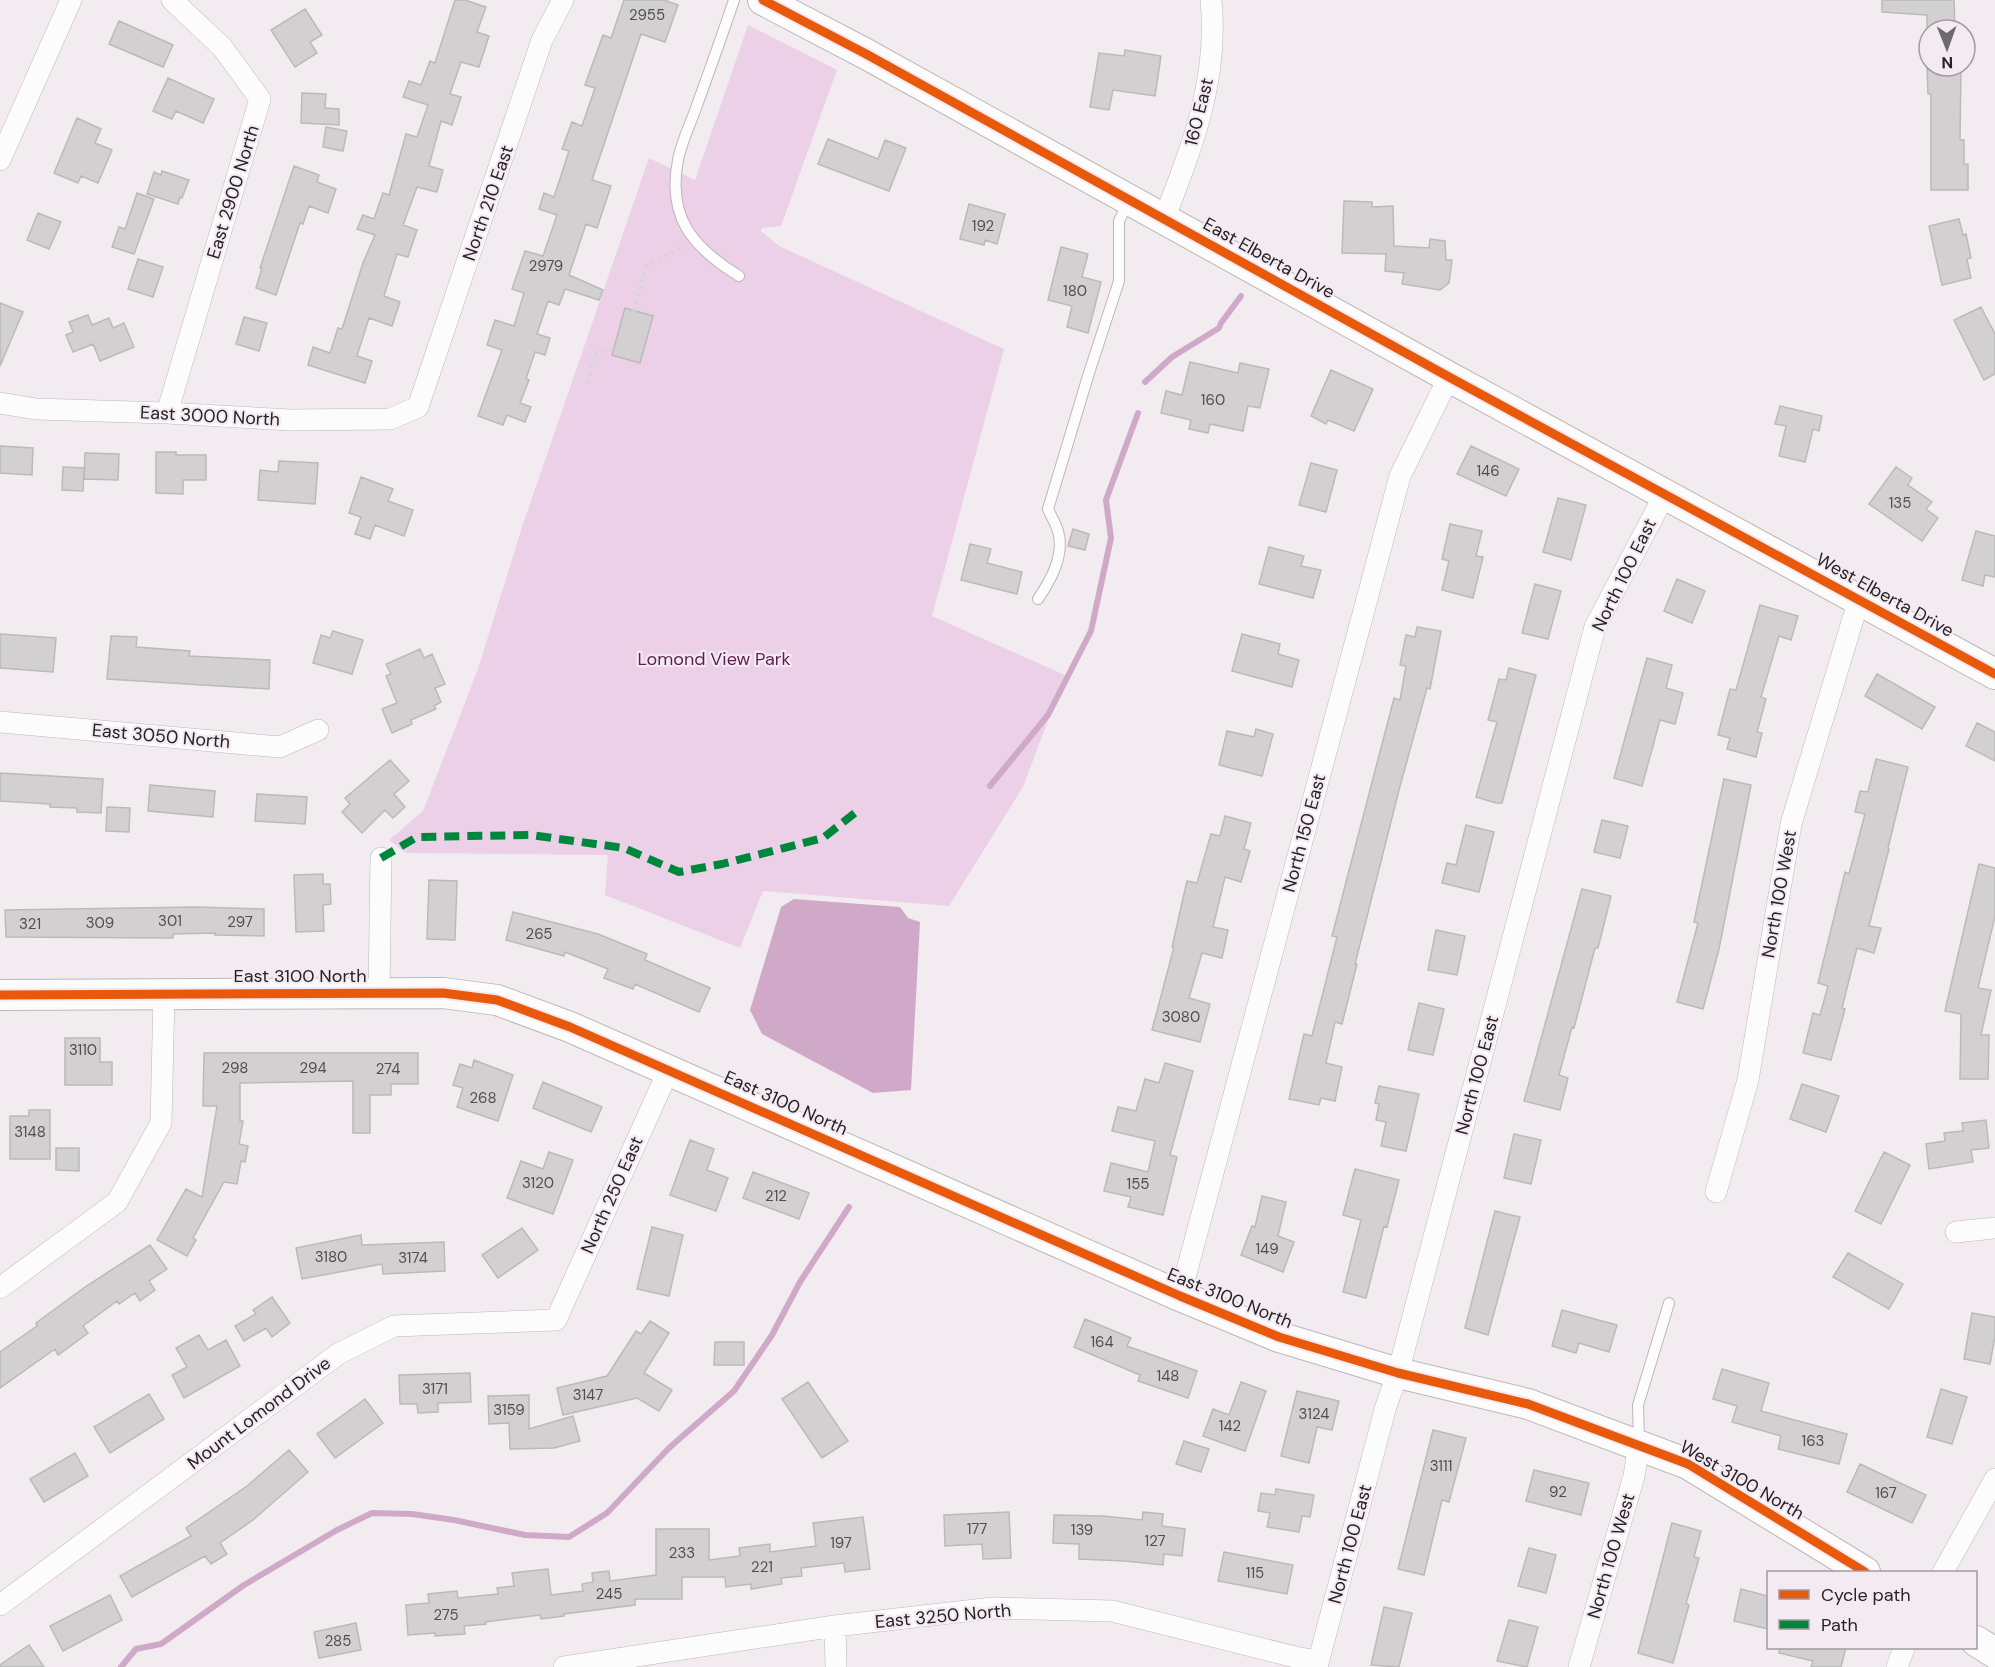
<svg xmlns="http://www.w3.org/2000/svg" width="1995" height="1667" viewBox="0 0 1995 1667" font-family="'DM Sans',sans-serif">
<rect width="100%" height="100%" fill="#f2ecf1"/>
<!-- green -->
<path fill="#ecd0e7" d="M748 25 837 70 781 226 762 228 761 231 779 246 1004 349 932 616 1065 675 1023 787 949 906 763 891 740 948 605 895 608 855 406 853 389 840 423 811 478 669 522 527 649 158 695 180Z"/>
<!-- water -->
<path fill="#d0a9c9" d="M794 899 900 907 908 918 920 922 911 1090 873 1093 762 1034 750 1010 781 907Z"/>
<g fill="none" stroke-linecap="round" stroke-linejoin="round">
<!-- stream -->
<path stroke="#d0a9c9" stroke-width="6" d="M1145 382 1172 357 1219 328 1221 323 1241 296
M990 786 1048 715 1091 631 1111 538 1106 500 1138 413
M121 1667 136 1649 161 1644 244 1585 337 1530 372 1513 412 1514 454 1520 525 1535 569 1537 607 1513 669 1448 734 1391 772 1335 800 1282 849 1207"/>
</g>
<!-- building -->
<path fill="#d3d0d1" stroke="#bbb9b9" stroke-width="1.5" d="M455 0H465L486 7 477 32 489 36 479 67 461 62 450 94 461 97 452 125 441 121 429 166 443 170 437 192 417 187 403 225 417 230 408 257 397 254 384 296 400 302 392 326 369 318 357 356 372 361 365 383 308 365 313 347 330 353 338 328 342 329 363 263 375 235 357 229 363 215 374 219 383 193 389 195 406 134 417 137 428 105 403 97 409 81 421 85 430 61 435 63Z
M624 0H664L678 5 665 42 641 34 592 180 611 186 597 228 586 224 569 275 603 290 599 300 565 289 559 305 548 301 537 334 550 338 545 355 535 352 526 379 529 380 520 403 531 407 525 422 507 415 503 425 478 416 502 350 487 345 495 320 514 326 524 293 512 289 525 251 543 256 557 215 539 209 544 193 554 197 569 151 562 149 572 122 582 126 595 88 585 85 603 35 611 38Z
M1882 0H1954L1955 30H1927V15L1882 12Z
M305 9 322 35 310 42 317 53 295 67 271 30Z
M119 21 173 45 163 67 109 44Z
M1125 50 1161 56 1155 96 1113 90 1109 110 1090 107 1099 53 1124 56Z
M1927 66H1961L1960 140H1964V164H1968V190H1931V94H1928Z
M168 78 214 99 203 123 176 111 172 119 153 111Z
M302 93 326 94 325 108 339 109V125L301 123Z
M77 118 101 129 95 143 112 150 98 183 81 176 78 183 54 173Z
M326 127 347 131 343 151 323 147Z
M828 139 878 159 885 140 906 148 889 191 818 164Z
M294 166 319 175 317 182 336 189 328 213 309 206 303 224 300 223 276 295 256 288 262 268H260Z
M162 171 189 180 182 198 180 197 178 204 147 194 154 172 161 175Z
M137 193 154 199 134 254 112 247 119 227 125 229Z
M1344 201 1372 202V207L1393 206 1394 246 1429 248 1430 239 1445 241 1446 260H1452L1449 283 1440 290 1402 284 1404 273 1385 271 1386 254 1342 253Z
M969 204 1005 214 997 244 985 240 984 245 960 239Z
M38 213 61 222 49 249 27 240Z
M1959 219 1963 235 1966 234 1971 258 1967 259 1971 278 1942 285 1929 226Z
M1061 247 1088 254 1082 277 1101 282 1088 333 1067 327 1072 306 1048 300Z
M138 259 163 267 153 297 128 289Z
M0 303 23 312 0 366Z
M1981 307 1995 334V374L1984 380 1954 320Z
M625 308 653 316 640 363 612 355Z
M88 315 92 325 109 318 113 328 124 323 134 347 100 361 93 344 73 352 66 335 73 332 69 322Z
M244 317 267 323 259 351 236 344Z
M1190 362 1238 373 1240 363 1269 369 1260 408 1248 406 1243 431 1210 424 1208 433 1189 429 1191 420 1161 413 1166 391 1182 395Z
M1331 370 1373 389 1354 431 1328 420 1326 424 1311 416Z
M1780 406 1822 416 1819 431 1813 429 1805 462 1779 456 1786 426 1775 424Z
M0 446 33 448 32 475 0 473Z
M1471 446 1519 469 1506 496 1457 474Z
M156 452H176V455H206V480H183V494L156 493Z
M85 453 119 454 118 480 84 479Z
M279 461 318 463 315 504 258 500 260 470 278 472Z
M1311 463 1337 470 1326 512 1299 505Z
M63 467 84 468 83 491 62 490Z
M1896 467 1912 478 1908 485 1932 502 1926 509 1938 518 1922 541 1869 504Z
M361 477 393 489 388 501 413 510 404 536 375 525 370 539 355 534 361 517 349 513Z
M1558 498 1586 505 1571 560 1543 552Z
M1450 524 1482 531 1476 556 1483 557 1473 598 1442 590 1449 561 1442 559Z
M1073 529 1089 534 1085 550 1068 546Z
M1976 531 1995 536V577L1985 575 1983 586 1962 580Z
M970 544 991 549 987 563 1022 572 1017 594 961 580Z
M1269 547 1304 556 1301 566 1321 570 1313 598 1259 584Z
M1677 579 1705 591 1692 623 1664 611Z
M1535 584 1561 591 1548 639 1522 633Z
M1760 605 1798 616 1791 640 1779 636 1761 697 1766 699 1757 732 1762 733 1756 757 1727 749 1730 738 1718 735 1730 689 1736 690Z
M1417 627 1441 631 1430 689 1427 688 1399 790 1355 964H1357L1342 1024 1335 1022 1326 1063 1342 1067 1335 1101 1321 1098 1319 1105 1289 1099 1304 1034 1312 1036 1337 937 1332 936 1394 698 1400 700 1406 666 1400 665 1406 635 1415 637Z
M333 631 363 640 352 674 313 663 321 635 330 638Z
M0 634 56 638 53 672 0 668Z
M1242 634 1280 644 1278 654 1299 660 1292 687 1232 671Z
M111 636 137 637 136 647 190 651 189 656 270 660 269 689 107 679Z
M420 649 424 658 432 654 445 684 435 688 441 702 434 706 436 709 411 720 412 724 392 733 382 709 397 703 386 676 391 674 386 664Z
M1647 658 1672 665 1666 688 1683 693 1675 724 1660 720 1642 786 1614 778Z
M1509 668 1536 675 1502 803H1496L1476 797 1497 722 1488 720 1499 679 1506 680Z
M1877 674 1935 707 1922 729 1865 696Z
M1977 723 1995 732V761L1966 746Z
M1256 729 1273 734 1262 776 1219 765 1227 731 1254 737Z
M1876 759 1908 767 1888 848 1889 849 1869 926 1881 928 1874 953 1857 948 1842 1008 1845 1009 1831 1060 1803 1053 1813 1013 1820 1015 1828 986 1818 983 1845 872 1849 874 1865 814 1855 812 1860 791 1868 792Z
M390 760 409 781 394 794 405 807 393 818 385 810 362 833 342 812 350 804 345 798Z
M0 773 103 779 101 813 77 812V808L50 807V804L0 801Z
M1724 779 1751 785 1719 949 1703 1009 1677 1002 1698 923 1694 922Z
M150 785 215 791 213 817 148 811Z
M257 794 307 797 305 824 255 821Z
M107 807 130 808 129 832 106 831Z
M1225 816 1251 823 1244 849 1250 851 1241 882 1225 877 1213 927 1228 930 1222 958 1202 953 1189 998 1210 1004 1200 1042 1152 1030 1174 947H1172L1187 881 1197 883 1211 834 1220 836Z
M1602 820 1628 826 1620 858 1594 852Z
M1466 825 1494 832 1479 892 1442 883 1447 863 1456 865Z
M1979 864 1995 868V916L1978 988 1991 990 1981 1035H1989L1988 1079H1960L1961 1014 1945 1011Z
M323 874V884H330L331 904 323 905 324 931 296 932 294 875Z
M429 880 457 881 455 940 427 939Z
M1582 889 1611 896 1598 948H1595L1574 1028 1572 1027 1559 1075 1568 1078 1560 1110 1524 1101Z
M196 907 264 909V936L215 935V933L173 934V938L6 937 5 910Z
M513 912 598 934 647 954 645 960 710 988 699 1012 635 984 633 989 604 978 608 969 565 952 564 956 506 940Z
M1436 930 1465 936 1457 975 1428 970Z
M1419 1003 1444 1009 1433 1055 1408 1050Z
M65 1038H100V1062H112V1085H65Z
M204 1053H418V1084H391V1095H370V1133H353V1081L240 1083V1121H243L239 1144 248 1146 245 1162 241 1161 237 1184 224 1182 193 1238 196 1240 187 1256 157 1240 186 1189 202 1197 217 1106H203Z
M474 1060 513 1075 498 1121 457 1107 463 1088 453 1085 460 1064 472 1068Z
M1165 1063 1193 1071 1170 1155 1177 1157 1163 1215 1128 1207 1131 1197 1104 1191 1111 1163 1148 1172 1155 1141 1112 1131 1118 1107 1136 1111 1145 1079 1159 1083Z
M543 1082 602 1107 591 1132 533 1108Z
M1802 1084 1839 1096 1826 1132 1790 1119Z
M1379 1086 1419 1094 1406 1151 1381 1146 1386 1122 1376 1120 1379 1104 1375 1103Z
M29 1110H50V1159H10V1116H29Z
M1986 1120 1989 1148 1971 1150 1973 1162 1929 1169 1926 1144 1945 1141 1944 1133 1963 1131 1962 1123Z
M1514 1134 1541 1140 1531 1184 1504 1178Z
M690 1140 714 1149 707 1170 728 1178 716 1211 670 1195Z
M56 1148H79V1171L56 1170Z
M549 1152 573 1160 553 1214 507 1198 521 1161 543 1169Z
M1884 1152 1910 1165 1881 1224 1855 1211Z
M1355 1169 1399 1180 1387 1227 1384 1226 1366 1298 1343 1292 1361 1220 1343 1215Z
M753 1172 809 1193 799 1219 743 1198Z
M1262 1196 1286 1202 1278 1236 1294 1242 1283 1272 1241 1255 1252 1226 1255 1227Z
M1495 1211 1520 1217 1488 1335 1465 1328Z
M652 1227 683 1235 669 1296 637 1289Z
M522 1228 538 1250 498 1278 482 1255Z
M361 1235 362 1245 444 1242 445 1271 383 1274 382 1264 302 1279 296 1248Z
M150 1245 167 1269 149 1281 155 1290 140 1301 135 1293 119 1304 117 1301 83 1326 88 1333 58 1355 55 1349 0 1388V1352L37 1326 36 1323 85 1287Z
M1848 1253 1903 1284 1889 1309 1833 1277Z
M272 1297 290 1323 272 1337 266 1328 244 1341 235 1326 256 1314 253 1310Z
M1562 1310 1617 1325 1609 1352 1579 1343 1576 1353 1552 1346Z
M1972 1313 1995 1317V1336L1990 1364 1964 1359Z
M1085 1319 1131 1338 1127 1346 1197 1371 1188 1398 1138 1381 1140 1375 1074 1347Z
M650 1321 669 1333 644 1373 672 1390 659 1411 637 1398 563 1415 557 1388 607 1376 636 1331 641 1334Z
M199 1335 208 1350 226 1340 240 1366 184 1398 172 1375 187 1367 176 1348Z
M715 1342H744V1365H714Z
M1722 1369 1769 1383 1761 1411 1847 1434 1839 1464 1778 1449 1781 1436 1732 1422 1737 1406 1713 1399Z
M470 1373 471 1402 438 1403V1412L418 1413 417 1404H400L399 1375Z
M808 1382 848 1441 822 1458 782 1399Z
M1241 1382 1266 1391 1245 1451 1203 1436 1213 1409 1229 1415Z
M1941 1389 1967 1397 1952 1444 1927 1437Z
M1297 1391 1339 1401 1332 1430 1317 1427 1309 1463 1281 1456Z
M149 1394 164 1419 110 1453 94 1427Z
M529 1395V1429L573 1416 580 1441 554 1448 510 1449 509 1423 489 1424 488 1396Z
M365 1399 383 1423 335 1458 317 1434Z
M1433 1430 1466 1438 1449 1502 1442 1500 1424 1575 1398 1569Z
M1184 1441 1209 1449 1201 1472 1176 1464Z
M289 1450 308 1472 253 1520 220 1543 227 1554 211 1564 205 1556 132 1597 120 1576 191 1536 186 1528 247 1486Z
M75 1453 88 1476 44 1502 30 1479Z
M1860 1464 1926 1495 1912 1523 1847 1492Z
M1534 1470 1589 1483 1581 1515 1526 1501Z
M1276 1489 1314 1495 1310 1517 1302 1516 1299 1532 1267 1527 1270 1513 1258 1511 1261 1493 1275 1495Z
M1009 1512 1011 1558 983 1559 982 1544 945 1546 944 1515Z
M1143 1512 1163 1514 1162 1526 1185 1529 1182 1556 1164 1554 1163 1565 1125 1561 1079 1559V1544L1053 1543 1054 1515 1103 1516 1142 1520Z
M863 1517 870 1569 845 1572 844 1563 801 1568 802 1576 781 1578 782 1584 751 1589V1584L726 1587 725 1577H682V1599H635V1605L564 1614V1616L541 1619 540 1615 485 1622 486 1624 464 1626 465 1634 435 1636V1633L408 1635 406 1605 429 1603 428 1594 457 1591 458 1598 498 1594 497 1588 514 1586 512 1573 548 1569 551 1595 583 1591 582 1584 593 1582 592 1573 609 1571 610 1581 656 1575V1529H709V1560L740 1556 739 1548 770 1544V1552L816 1546 813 1523Z
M1672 1523 1701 1531 1694 1557 1699 1558 1686 1604 1689 1605 1673 1663 1638 1653Z
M1529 1548 1556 1555 1546 1593 1518 1586Z
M1224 1552 1293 1565 1287 1594 1218 1581Z
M1741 1589 1768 1596V1629L1734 1621Z
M110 1595 122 1620 63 1651 50 1626Z
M1384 1607 1412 1613 1399 1667 1371 1665Z
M1509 1620 1538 1627 1527 1667 1497 1661Z
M356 1623 361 1650 319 1658 314 1632Z
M29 1645 44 1667H0V1665Z
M1780 1647H1846L1841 1667H1811L1813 1661 1779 1653Z"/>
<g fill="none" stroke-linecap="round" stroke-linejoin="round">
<!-- lane casing -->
<g stroke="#bcb7bb" stroke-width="12">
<path id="lane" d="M734 0C722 36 709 72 696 108 690 125 681 143 678 160 667 217 692 247 739 276
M1038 599C1051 580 1065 555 1058 531 1056 524 1051 516 1048 509L1089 373 1119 281V221L1128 203
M1639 1441 1638 1405 1669 1303"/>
</g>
<!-- street casing -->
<g stroke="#bcb7bb" stroke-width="22">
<path id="street" d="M0 160 71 0
M1164 219C1192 147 1219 79 1211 0
M0 403 36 409 167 413 290 420 390 419 418 407 542 40 563 0
M167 413 260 99 222 47 172 0
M0 722 280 747 318 730
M379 992 381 858
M1716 1192 1748 1080 1791 824 1859 599
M1956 1232 1995 1228
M0 1288 117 1202 161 1123 164 994
M1180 1296 1400 476 1449 377
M1943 1572 1995 1479
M0 1605 338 1354 394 1326 556 1320 669 1069
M835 1626 836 1667
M564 1667 835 1626 993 1608 1112 1611 1295 1657 1318 1661
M1317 1667 1386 1406 1398 1373 1595 627 1665 494
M1579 1667 1634 1476 1639 1445
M1897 1667 1904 1648"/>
</g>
<!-- secondary casing -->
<g stroke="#bcb7bb" stroke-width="32">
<path id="secondary" d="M763 0 866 54 1449 377 1995 674
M0 995 443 993 497 1000 570 1027 1180 1296 1279 1337 1398 1373 1528 1404 1688 1464 1865 1572
M1976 1641 1995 1653"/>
</g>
<!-- path -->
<path stroke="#d7d5d7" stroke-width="4" stroke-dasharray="3 4.5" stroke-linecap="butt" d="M634 311 646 266 682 247
M588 383 594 354 613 349"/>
<!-- lane -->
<use href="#lane" stroke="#fdfcfd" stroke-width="10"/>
<!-- street -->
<use href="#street" stroke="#fdfcfd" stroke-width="21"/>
<!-- secondary -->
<use href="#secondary" stroke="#fdfcfd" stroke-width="30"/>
<!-- quiet -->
<path stroke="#00873e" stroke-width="8" stroke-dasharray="15 8" stroke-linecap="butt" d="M381 858 417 837 531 835 624 848 679 872 722 864 823 838 856 812"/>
<!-- cycleway casing -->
<g stroke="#f4eaf2" stroke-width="13">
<path id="cycleway" d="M763 0 866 54 1449 377 1995 674
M0 995 443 993 497 1000 570 1027 1180 1296 1279 1337 1398 1373 1528 1404 1688 1464 1865 1572"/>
</g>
<!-- cycleway -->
<use href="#cycleway" stroke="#e8590c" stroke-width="9"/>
</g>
<g text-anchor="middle" stroke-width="4.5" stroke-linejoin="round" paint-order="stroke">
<!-- number labels -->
<g font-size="15" fill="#514e50">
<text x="647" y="20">2955</text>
<text x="983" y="231">192</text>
<text x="546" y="271">2979</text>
<text x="1075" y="296">180</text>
<text x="1213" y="405">160</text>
<text x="1488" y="476">146</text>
<text x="1900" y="508">135</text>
<text x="170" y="926">301</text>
<text x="240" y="927">297</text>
<text x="100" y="928">309</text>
<text x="30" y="929">321</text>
<text x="539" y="939">265</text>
<text x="1181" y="1022">3080</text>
<text x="83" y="1055">3110</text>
<text x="235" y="1073">298</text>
<text x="313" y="1073">294</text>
<text x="388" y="1074">274</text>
<text x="483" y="1103">268</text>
<text x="30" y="1137">3148</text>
<text x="538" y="1188">3120</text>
<text x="1138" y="1189">155</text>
<text x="776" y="1201">212</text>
<text x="1267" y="1254">149</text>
<text x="331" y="1262">3180</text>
<text x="413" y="1263">3174</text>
<text x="1102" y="1347">164</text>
<text x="1168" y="1381">148</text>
<text x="435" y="1394">3171</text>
<text x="588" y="1400">3147</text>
<text x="509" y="1415">3159</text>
<text x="1314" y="1419">3124</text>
<text x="1230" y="1431">142</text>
<text x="1813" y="1446">163</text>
<text x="1441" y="1471">3111</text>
<text x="1558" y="1497">92</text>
<text x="1886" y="1498">167</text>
<text x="977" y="1534">177</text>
<text x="1082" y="1535">139</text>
<text x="1155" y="1546">127</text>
<text x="841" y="1548">197</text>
<text x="682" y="1558">233</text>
<text x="762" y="1572">221</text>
<text x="1255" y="1578">115</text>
<text x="609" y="1599">245</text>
<text x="446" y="1620">275</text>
<text x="338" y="1646">285</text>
</g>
<!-- street labels -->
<g font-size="18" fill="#262225" stroke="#f4eaf2">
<text transform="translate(1199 112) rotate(-76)" y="6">160 East</text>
<text transform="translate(233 192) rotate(-73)" y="6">East 2900 North</text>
<text transform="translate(488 203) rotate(-71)" y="6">North 210 East</text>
<text transform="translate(1269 258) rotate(29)" y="6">East Elberta Drive</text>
<text transform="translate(210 416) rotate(3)" y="6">East 3000 North</text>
<text transform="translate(1624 575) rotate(-64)" y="6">North 100 East</text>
<text transform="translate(1885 595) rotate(29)" y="6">West Elberta Drive</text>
<text transform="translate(161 736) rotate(5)" y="6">East 3050 North</text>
<text transform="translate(1304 833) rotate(-75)" y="6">North 150 East</text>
<text transform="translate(1779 894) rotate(-80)" y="6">North 100 West</text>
<text x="300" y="982">East 3100 North</text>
<text transform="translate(1477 1075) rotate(-75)" y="6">North 100 East</text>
<text transform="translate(786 1103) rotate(24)" y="6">East 3100 North</text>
<text transform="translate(612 1195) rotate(-66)" y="6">North 250 East</text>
<text transform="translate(1230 1298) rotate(22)" y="6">East 3100 North</text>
<text transform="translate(259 1413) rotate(-37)" y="6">Mount Lomond Drive</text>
<text transform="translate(1742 1480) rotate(30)" y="6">West 3100 North</text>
<text transform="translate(1350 1544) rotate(-75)" y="6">North 100 East</text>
<text transform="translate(1611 1556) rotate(-74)" y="6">North 100 West</text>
<text transform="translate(943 1616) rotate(-5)" y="6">East 3250 North</text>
</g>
<!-- park labels -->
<g font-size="18" fill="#5d1d55" stroke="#f4eaf2">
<text x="714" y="665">Lomond View Park</text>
</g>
</g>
<!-- legend -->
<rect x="1767" y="1571" width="210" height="78" fill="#f4eaf2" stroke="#a29aa0" stroke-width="1.5"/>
<rect x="1779" y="1590" width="30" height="9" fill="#e8590c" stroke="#a29aa0" stroke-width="1.5"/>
<text x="1821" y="1601" font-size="18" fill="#262225">Cycle path</text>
<rect x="1779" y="1620" width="30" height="9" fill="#00873e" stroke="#a29aa0" stroke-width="1.5"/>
<text x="1821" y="1631" font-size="18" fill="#262225">Path</text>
<!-- north arrow -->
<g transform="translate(1947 48) rotate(179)"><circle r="28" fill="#f4eaf2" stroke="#a29aa0" stroke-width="1.5"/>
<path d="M0-4.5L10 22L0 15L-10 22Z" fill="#6d696c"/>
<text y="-9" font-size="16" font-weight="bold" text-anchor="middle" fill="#262225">N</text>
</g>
</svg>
